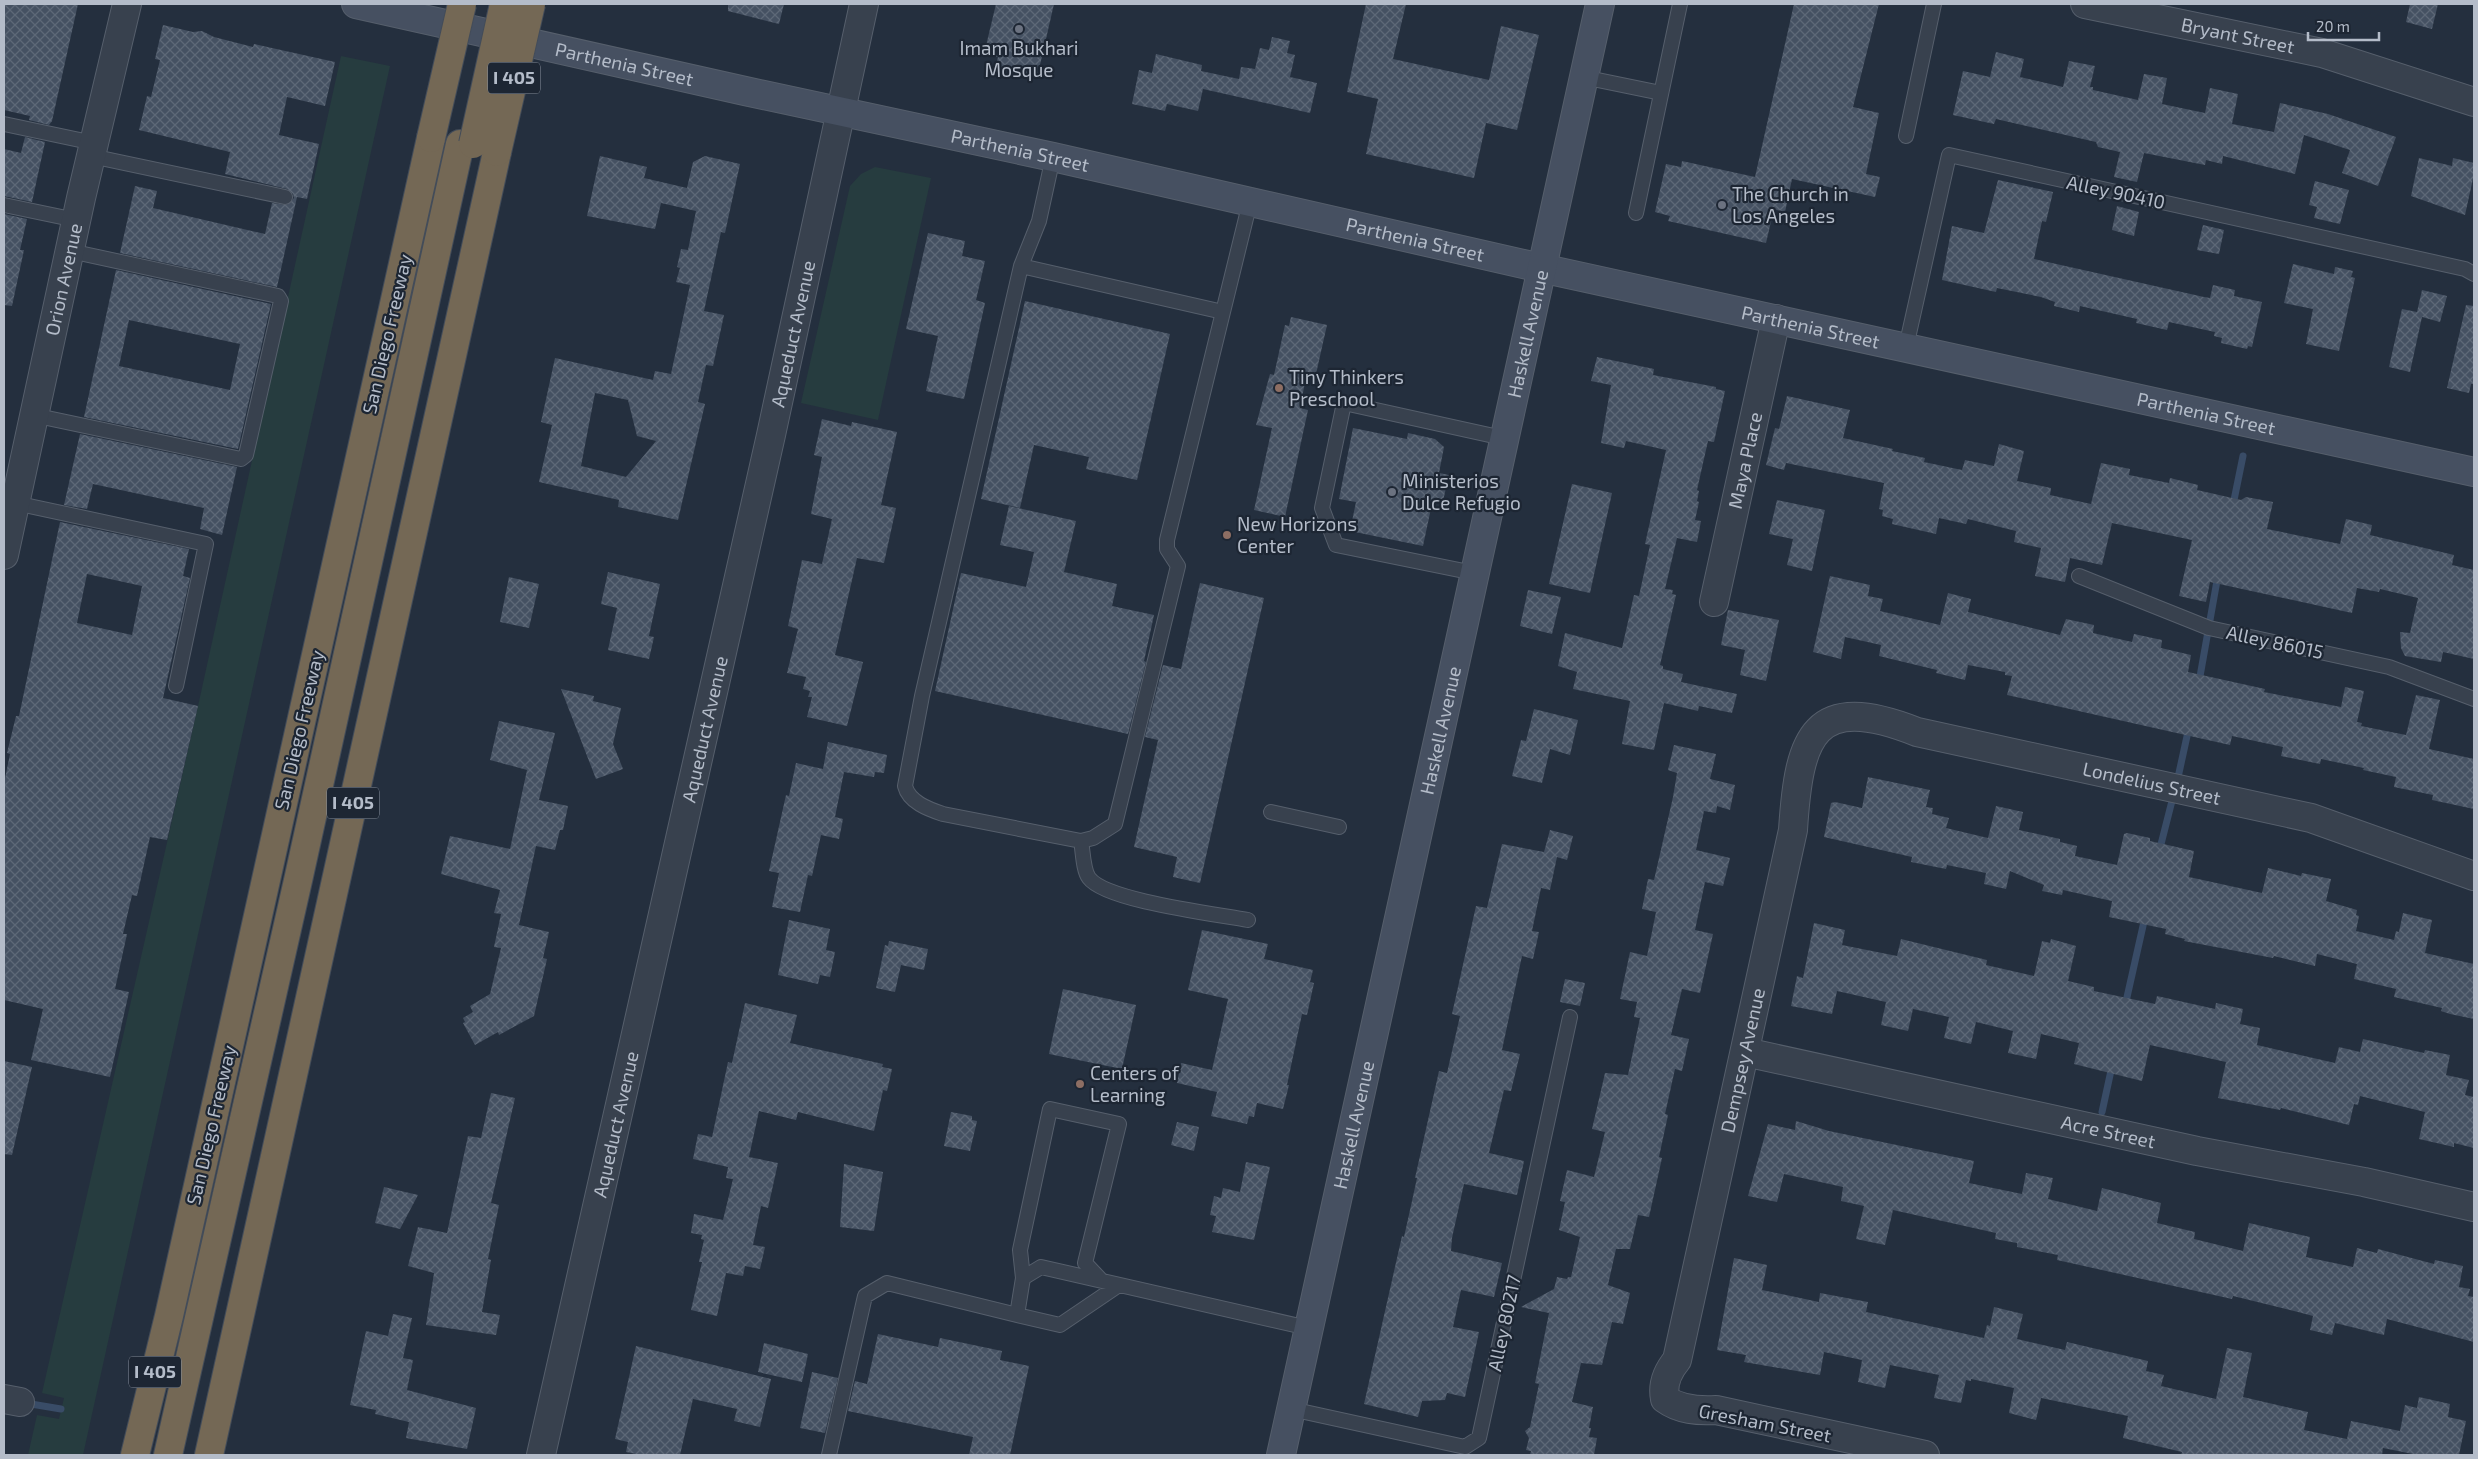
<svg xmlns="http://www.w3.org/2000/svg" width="2478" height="1459" viewBox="0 0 2478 1459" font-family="'Exo 2',sans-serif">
<defs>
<pattern id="building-cross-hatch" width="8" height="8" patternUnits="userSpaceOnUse" patternTransform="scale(1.25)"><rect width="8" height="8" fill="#455162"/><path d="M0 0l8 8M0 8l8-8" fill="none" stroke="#5d6877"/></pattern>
</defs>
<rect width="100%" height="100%" fill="#242f3e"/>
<!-- grass -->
<path fill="#263c3f" d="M341 56 390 66 83 1455H28L37 1415 59 1419 64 1398 42 1393 198 706Z
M875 167 931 178 878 420 801 403 850 186 861 174Z"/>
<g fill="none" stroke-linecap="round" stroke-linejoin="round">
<!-- stream -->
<path stroke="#394c67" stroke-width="7" d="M2233 505 2243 456
M2199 682 2218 575
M2177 782 2189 727
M2159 852 2174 793
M2125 1006 2145 917
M2102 1112 2112 1066
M25 1403 61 1409"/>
</g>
<!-- building -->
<path fill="url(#building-cross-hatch)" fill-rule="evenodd" d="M4 4H78L52 121 49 125 29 120 30 116 4 110Z
M728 4H784L779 24 728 11Z
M996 4H1054L1037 78 995 68 998 57 984 54Z
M1366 4H1406L1393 59 1489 80 1501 26 1539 35 1517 130 1486 123 1474 178 1366 154 1378 99 1347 92Z
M1794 4H1879L1853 107 1879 113 1866 174 1880 177 1875 197 1792 179 1785 212 1774 209 1766 243 1668 221 1670 216 1655 212 1666 164 1681 167 1682 161 1755 177Z
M2410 4H2438L2432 29 2406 22Z
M163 25 193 32 202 31 214 37 253 47 254 44 335 62 325 106 287 97 279 135 319 144 307 199 297 197 277 287 120 253 135 186 157 191 153 208 265 234 272 203 287 205 294 198 293 194 287 189 225 174 230 152 139 130 147 96 151 97 160 60 155 59Z
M1272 37 1290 41 1287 53 1295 55 1290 77 1317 83 1310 113 1203 89 1198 111 1167 104 1165 111 1132 104 1139 70 1152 73 1156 54 1202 65 1201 71 1239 79 1241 67 1255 69 1260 48 1269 50Z
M1996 52 2024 59 2020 77 2063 87 2069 61 2095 66 2090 87H2093V90L2138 100 2144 74 2167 78 2162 104 2205 113 2210 88 2238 94 2232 124 2274 132 2280 103 2328 114 2396 137 2378 186 2342 173 2350 150 2304 135 2295 174 2223 156 2222 164 2206 160 2205 165 2144 153 2137 182 2114 177 2120 152 2098 147 2096 142 1996 119 1994 124 1953 115 1963 71 1990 77Z
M25 137 45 142 32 202 4 196V149L21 153Z
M600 156 647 167 644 178 687 188 693 162 705 156 740 164 725 233 721 232 704 311 724 315 713 366 706 365 698 402 705 404 678 520 618 507 619 500 539 482 552 425 541 422 555 358 653 380 655 371 671 374 690 285 676 282 680 268 677 267 681 249 688 250 696 211 661 203 655 229 587 216ZM595 393 628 400 637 436 656 441 626 477 581 466Z
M2419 158 2452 166 2453 158 2474 163V174L2465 215 2411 196Z
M1998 180 2053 192 2046 222 2042 221 2034 259 2204 297 2210 298 2213 285 2235 290 2234 296 2262 302 2252 347 2248 346 2247 349 2221 343 2222 338 2214 336 2215 332 2169 322 2167 330 2136 323 2137 319 2080 306 2079 312 2054 306 2055 302 2041 297 1997 288 1996 292 1942 280 1952 226 1984 233Z
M2315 181 2349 190 2340 224 2314 218 2317 207 2309 205Z
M2117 206 2139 212 2134 236 2112 230Z
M4 214 27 219 20 250H24L12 306 4 305Z
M2203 225 2224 230 2219 254 2197 250Z
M928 233 965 241 962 256 985 261 976 300 985 303 964 399 926 391 938 336 906 329Z
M2293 264 2334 274 2335 267 2353 271 2351 277 2355 278 2339 351 2306 344 2313 309 2284 303Z
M116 270 271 304 238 449 84 417ZM129 320 240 344 230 390 119 366Z
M2422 290 2447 296 2440 322 2422 317 2410 372 2389 367 2402 309 2417 312Z
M1025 301 1170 334 1137 480 1086 469 1089 457 1034 445 1020 508 981 499Z
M2466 305 2474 306V384H2471L2469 393 2447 388Z
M1291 317 1327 325 1316 374 1307 372 1300 408 1308 410 1285 517 1254 510 1272 428 1256 425 1270 374 1274 375 1285 325 1289 326Z
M1597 357 1654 369 1653 375 1716 387V389L1725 391 1714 442 1708 441 1697 490 1699 491 1697 501 1699 502 1695 520 1701 521 1697 542 1677 538 1665 589 1673 590 1672 594 1676 595 1660 665 1663 666V669L1683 674 1681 682 1737 694 1732 713 1699 706 1698 711 1664 703 1654 750 1622 744 1630 701 1573 689 1577 672 1558 666 1565 633 1622 648 1634 595 1639 596 1650 545 1645 544 1666 450 1626 441 1624 448 1601 443 1611 385 1591 381Z
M1787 396 1850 410 1843 438 1893 449 1892 451 1925 458 1924 462 1962 470 1965 460 1994 466 1999 444 2024 451 2017 481 2051 488 2050 495 2091 504 2101 463 2130 469 2129 475 2169 483 2170 478 2198 485 2197 490 2241 500 2246 497 2273 502 2267 529 2340 544 2346 519 2372 525 2370 535 2454 555 2452 565 2474 570V659L2443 652 2441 662 2405 656 2401 648 2400 632 2410 633 2418 598 2380 589 2379 592 2357 588 2352 613 2210 582 2206 602 2179 596 2192 540 2112 523 2102 565 2070 558 2065 582 2035 576 2041 548 2014 542 2016 531 1968 519 1966 524 1939 518 1936 534 1892 524 1893 519 1882 516 1883 510 1879 509 1884 483 1786 463 1784 470 1766 465 1775 428 1779 429Z
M822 419 851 426 852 422 897 432 881 505 896 508 884 563 857 558 835 655 863 662 847 726 807 717 812 697H808L810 691 803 689 806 677 787 673 798 629 788 626 802 560 822 564 832 519 811 514 822 457 814 455Z
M1353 428 1407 439 1408 433 1435 439 1444 447 1439 473 1449 475 1443 501 1433 499 1423 546 1350 531 1356 502 1339 499Z
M80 434 237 467 222 535 200 529 204 508 93 484 87 509 64 505Z
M1572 484 1612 493 1590 593 1549 584Z
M1777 500 1825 510 1812 571 1787 565 1793 539 1769 534Z
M1009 506 1076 521 1064 572 1117 584 1112 606 1154 615 1144 661 1146 662 1128 734 935 691 961 573 1026 587 1034 552 1000 545Z
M60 522 189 549 183 576 190 578 163 698 198 706 167 840 150 837 137 896 132 895 123 934H127L115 989 129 992 110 1077 31 1060 43 1009 4 1000V783L10 754 7 753 16 716H19ZM87 574 142 586 132 635 77 623Z
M608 572 660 584 649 636 654 637 649 659 608 650 617 608 601 604Z
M1830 576 1870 585 1868 596 1883 599 1880 611 1940 625 1948 593 1971 599 1968 612 2060 635 2066 619 2094 625 2093 633 2132 642 2134 634 2162 640 2161 648 2191 655 2188 672 2265 689 2264 692 2341 707 2345 687 2364 691 2357 722 2362 723 2361 726 2406 735 2416 695 2440 700 2429 749 2474 759V809L2432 800 2433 795 2394 787 2396 777 2363 770 2364 768 2321 759 2320 764 2281 756 2283 747 2232 736 2230 745 2007 695 2012 676 2005 675V672L1968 665 1965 680 1936 673 1937 670 1879 656 1881 645 1845 637 1841 659 1813 652Z
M509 577 539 584 529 628 500 622Z
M1200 583 1264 598 1200 883 1173 877 1177 857 1134 847 1158 740 1145 737 1163 665 1181 669Z
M1528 590 1561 597 1552 634 1520 626Z
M1728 610 1779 620 1766 681 1740 675 1745 650 1721 645Z
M561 689 594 696 593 701 621 708 613 744 623 769 596 779Z
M1534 709 1578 720 1570 755 1550 749 1542 783 1512 776 1521 740 1526 741Z
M499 721 555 733 539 800 568 806 563 830H560L555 850 536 846 519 925 549 932 543 958 547 959 534 1016 499 1035 498 1032 475 1045 463 1023 465 1022 463 1018 473 1012 470 1006 490 994 501 948 494 947 501 914 494 913 500 890 441 874 450 836 510 849 527 770 490 760Z
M828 742 887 755 884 773 875 772 874 777 844 772 835 817 843 819 839 839 821 835 812 876 808 875 800 912 772 907 779 873 769 871 786 795 789 796 796 763 823 769Z
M1674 745 1716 754 1710 779 1735 785 1730 810 1717 806 1716 813 1704 811 1696 850 1730 858 1723 886 1705 882 1695 930 1713 934 1700 993 1682 989 1671 1035 1689 1039 1682 1071 1675 1069 1665 1114 1668 1115 1659 1157 1662 1158 1649 1217 1638 1215 1630 1249H1616L1608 1285 1630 1293 1623 1324 1612 1322 1602 1365 1581 1363 1572 1402 1593 1407 1589 1428H1591L1589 1437 1597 1438 1594 1455H1530L1531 1451 1526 1450 1529 1438 1525 1431 1530 1427 1539 1384 1535 1383 1549 1313 1521 1307 1554 1289 1557 1277 1567 1279 1568 1277H1571L1580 1237 1559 1230 1565 1202 1560 1201 1567 1170 1594 1177 1605 1132 1592 1129 1605 1073 1628 1075 1640 1018 1634 1017 1637 1002 1620 999 1630 952 1647 956 1656 912 1642 909 1648 879 1654 880 1673 797 1677 773 1668 770Z
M1868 777 1930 790 1926 807 1933 808 1932 814 1949 818 1946 828 1988 838 1996 806 2023 812 2019 830 2060 839V842L2077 846 2075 856 2117 865 2124 834 2127 833 2150 838V841L2194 851 2189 877 2262 893 2268 868 2301 876 2302 873 2331 879 2326 901 2357 910 2356 915 2359 916 2356 931 2394 940 2396 931 2399 932 2403 913 2432 920 2425 953 2474 964V1019L2450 1014 2441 1011 2442 1008 2394 997 2396 989 2354 979 2357 964 2317 954 2315 966 2274 956 2273 958 2184 941 2185 939 2165 934 2166 929 2109 917 2112 901 2063 890 2062 895 2042 891 2044 885 2010 871 2006 889 1984 884 1986 873 1947 865 1946 869 1911 862 1912 857 1824 837 1831 803 1835 802 1862 808Z
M1550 830 1573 836 1567 860 1557 857 1550 890 1541 888 1532 931 1539 932 1533 959 1522 956 1502 1050 1520 1054 1511 1091 1504 1090 1489 1153 1524 1161 1517 1195 1464 1184 1452 1238 1451 1251 1502 1263 1494 1297 1461 1290 1453 1327 1479 1332 1465 1397 1447 1393 1445 1400 1422 1401 1418 1417 1364 1404 1402 1236 1404 1237 1412 1201 1417 1178H1415L1439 1071 1447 1073 1460 1016 1452 1014 1476 906 1487 908 1502 844 1544 852Z
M789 920 830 929 826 950 835 952 830 977 820 975 818 984 778 975Z
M1814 923 1845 930 1842 945 1897 956 1901 939 1987 960 1986 965 2034 976 2042 941 2050 943 2051 939 2076 946 2068 981 2094 987V991L2155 1004 2157 996 2215 1009 2216 1003 2243 1009 2240 1024 2260 1028 2257 1045 2335 1063 2339 1047 2360 1052 2363 1039 2424 1053 2425 1050 2450 1055 2446 1075 2469 1080 2465 1095 2474 1097V1148L2454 1143V1147L2419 1139 2425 1112 2360 1096 2358 1105 2354 1104 2349 1125 2281 1108 2280 1110 2218 1098 2226 1062 2150 1045 2142 1081 2074 1064 2079 1043 2041 1034 2036 1059 2008 1053 2013 1031 1976 1022 1971 1044 1944 1038 1949 1017 1913 1009 1908 1031 1881 1025 1886 1002 1837 991 1832 1014 1791 1006 1797 976 1803 978Z
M1202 930 1268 944 1264 959 1313 970 1310 982 1314 983 1307 1015 1302 1014 1287 1085H1289L1283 1109 1257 1103 1254 1117 1249 1116 1247 1124 1211 1116 1217 1092 1177 1083 1181 1063 1212 1070 1228 999 1188 990Z
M889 941 928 949 924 970 901 965 895 992 876 988 885 945 888 946Z
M1565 979 1585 983 1580 1006 1560 1002Z
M1063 989 1136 1005 1122 1069 1049 1054Z
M745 1003 797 1015 790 1043 883 1064 882 1067 892 1069 887 1091 883 1090 874 1131 798 1112 796 1120 759 1111 749 1157 778 1163 768 1208 761 1206 753 1245 765 1247 760 1269 745 1266 743 1276 726 1273 717 1316 691 1310 702 1262H699L704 1240 701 1239 702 1235 691 1233 694 1214 723 1220 733 1179 726 1178 728 1167 693 1159 698 1134 712 1137 728 1062 732 1063Z
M4 1061 32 1067 12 1155 4 1154Z
M491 1093 515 1098 491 1203 499 1205 488 1259 491 1260 482 1312 500 1315 496 1335 426 1325 434 1273 408 1266 418 1227 447 1233 468 1136 481 1138Z
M951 1112 972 1116V1120L977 1121 970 1151 944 1146Z
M1796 1121 1829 1131 1974 1161 1969 1183 2022 1194 2026 1173 2053 1178 2048 1199 2097 1211 2102 1188 2161 1203 2157 1223 2195 1232 2194 1239 2243 1251 2249 1223 2310 1237 2306 1257 2353 1267 2357 1248 2377 1253 2378 1249 2434 1264 2435 1260 2463 1266 2459 1287 2470 1289 2468 1296 2474 1297V1342L2387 1319 2384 1335 2335 1323 2332 1335 2310 1330 2313 1316 2298 1312 2233 1296 2232 1299 2057 1260 2058 1255 2017 1247V1243L1995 1239 1996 1233 1893 1210 1885 1245 1856 1239 1864 1206 1841 1201 1843 1187 1784 1174 1777 1202 1748 1196 1768 1124 1795 1130Z
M1177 1122 1199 1127 1194 1151 1171 1145Z
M1246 1162 1270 1167 1254 1240 1212 1232 1216 1216 1210 1215 1214 1196 1221 1198 1223 1188 1240 1192Z
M844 1164 883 1172 874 1231 840 1227Z
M384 1187 418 1195 400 1229 375 1223Z
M1734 1258 1767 1265 1762 1290 1819 1302 1820 1293 1868 1302 1866 1312 1984 1338 1987 1325 1990 1326 1994 1307 2023 1314 2017 1339 2065 1350 2067 1342 2148 1361 2146 1371 2164 1375 2161 1386 2216 1399 2227 1348 2252 1353 2243 1397 2308 1412 2304 1430 2347 1439 2351 1421 2400 1431 2405 1405 2417 1408 2419 1397 2450 1404 2448 1417 2466 1421 2459 1455H2418L2383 1448 2382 1455H2181L2182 1452 2123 1438 2128 1416 2041 1398 2036 1420 2009 1413 2014 1388 1971 1379V1381L1966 1380 1961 1403 1934 1398 1939 1375 1890 1365 1885 1388 1858 1382 1862 1360 1824 1352 1820 1375 1744 1362 1746 1355 1717 1350Z
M393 1314 412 1318 403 1358 413 1360 407 1390 476 1408 467 1449 406 1438 409 1422 375 1414 376 1410 350 1405 366 1331 388 1336Z
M878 1334 938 1347 940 1338 1002 1351 1000 1360 1029 1366 1010 1455H969L973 1437 848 1411 855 1381 867 1384Z
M764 1343 808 1354 802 1382 758 1372Z
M636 1346 771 1379 760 1427 734 1421 737 1409 693 1399 680 1455H641L626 1452 628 1442 615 1439Z
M812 1372 838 1378 825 1433 800 1428Z"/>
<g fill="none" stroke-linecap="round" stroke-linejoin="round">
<!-- service casing -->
<g stroke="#565f6c" stroke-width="16">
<path id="service" d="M1583 77 1661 93
M4 124 94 143
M1906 136 1934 4
M91 156 285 197
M1053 157 1039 221 1021 266 922 696 905 786C909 802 928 809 943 814L1081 841 1093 838 1115 824 1178 566 1167 549V540L1250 202
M4 205 76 220
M1636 213 1680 4
M1021 266 1223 312
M1906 347 1949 155 2465 269 2474 274
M33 415 241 459 246 455 281 301 278 296 70 251
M15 503 206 544 176 686
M1474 573 1336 545 1322 508 1344 403 1503 438
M2079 576 2209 628 2389 667 2474 699
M1271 812 1339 827
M1081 841C1083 851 1083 870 1089 878 1106 901 1216 914 1248 920
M1023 1278 1020 1250 1050 1109 1119 1124 1085 1263 1102 1281
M1017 1315 1060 1325 1119 1285
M1291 1409 1465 1447 1479 1438 1570 1017
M829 1455 865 1296 887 1283 1017 1315 1023 1278 1041 1267 1308 1328"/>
</g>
<!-- minor casing -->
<g stroke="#565f6c" stroke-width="30">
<g id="minor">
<path id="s1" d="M2085 4 2322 53 2474 102"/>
<path id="s2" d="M4 555 81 198 127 4"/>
<path id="s3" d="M1714 602 1776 319"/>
<path id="s4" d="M1745 1052 2197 1151 2364 1182 2474 1207"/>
<path d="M4 1399 20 1402"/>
<path id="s5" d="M541 1455 771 435 864 4"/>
<path id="s6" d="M1925 1455 1716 1410C1698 1411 1680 1410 1665 1399 1662 1384 1667 1372 1677 1360L1793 830C1799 736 1813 691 1917 732L2311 818 2474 876"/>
</g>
</g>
<!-- secondary casing -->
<g stroke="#565f6c" stroke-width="30">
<g id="secondary">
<path id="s7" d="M356 4 745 91 1053 157 1541 268 2474 472"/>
<path id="s8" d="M1281 1455 1600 4"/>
</g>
</g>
<!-- motorway casing -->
<g stroke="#434c59" stroke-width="30">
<path id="motorway" d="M135 1455 169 1316 431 138
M168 1455 299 876 460 144
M209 1455 497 152"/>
</g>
<!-- service -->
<use href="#service" stroke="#38414e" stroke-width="14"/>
<!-- minor -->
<use href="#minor" stroke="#38414e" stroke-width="28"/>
<!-- secondary -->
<use href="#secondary" stroke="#465061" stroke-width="28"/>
<!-- motorway -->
<use href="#motorway" stroke="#746855" stroke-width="28"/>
<!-- motorway-bridge casing -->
<g stroke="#434c59" stroke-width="30" stroke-linecap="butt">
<path id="motorway-bridge" d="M431 138 462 4
M473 144 504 4
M497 152 531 4"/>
</g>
<!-- motorway-bridge -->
<use href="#motorway-bridge" stroke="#746855" stroke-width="28"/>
</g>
<!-- markers -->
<g fill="#6b7280" stroke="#1d2633" stroke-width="2">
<circle cx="1019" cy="29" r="5"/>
<circle cx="1722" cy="205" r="5"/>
<circle cx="1392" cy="492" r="5"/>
</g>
<g fill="#8d6e63" stroke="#1d2633" stroke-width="2">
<circle cx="1279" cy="388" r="5"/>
<circle cx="1227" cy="535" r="5"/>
<circle cx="1080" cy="1084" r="5"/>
</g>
<g text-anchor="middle" stroke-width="4.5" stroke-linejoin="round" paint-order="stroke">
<!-- shield labels -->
<g fill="#1d2633" stroke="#878f9c" stroke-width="1">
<rect x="488" y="62.5" width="52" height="31" rx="4"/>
<rect x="327" y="787.5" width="52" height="31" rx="4"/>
<rect x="129" y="1356.5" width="52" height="31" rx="4"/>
</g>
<g font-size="18" font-weight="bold" fill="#b4bcc9">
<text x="514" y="84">I 405</text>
<text x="353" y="809">I 405</text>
<text x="155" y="1378">I 405</text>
</g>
<!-- street labels -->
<g font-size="19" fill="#b4bcc9" stroke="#1d2633">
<text dy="7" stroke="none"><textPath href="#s1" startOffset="156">Bryant Street</textPath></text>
<text dy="7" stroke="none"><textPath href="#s7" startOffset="275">Parthenia Street</textPath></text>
<text dy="7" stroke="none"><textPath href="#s7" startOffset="680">Parthenia Street</textPath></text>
<text transform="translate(2116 192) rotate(12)" y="7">Alley 90410</text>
<text dy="7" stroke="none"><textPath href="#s7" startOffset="1085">Parthenia Street</textPath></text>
<text dy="7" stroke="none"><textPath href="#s2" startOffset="282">Orion Avenue</textPath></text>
<text dy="7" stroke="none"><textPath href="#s7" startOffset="1490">Parthenia Street</textPath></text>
<text transform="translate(387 334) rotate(-77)" y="7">San Diego Freeway</text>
<text dy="7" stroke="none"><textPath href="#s8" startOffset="1148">Haskell Avenue</textPath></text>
<text dy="7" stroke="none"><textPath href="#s5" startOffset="1149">Aqueduct Avenue</textPath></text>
<text dy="7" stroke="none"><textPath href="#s7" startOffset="1895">Parthenia Street</textPath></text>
<text dy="7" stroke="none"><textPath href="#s3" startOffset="145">Maya Place</textPath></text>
<text transform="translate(2275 642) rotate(12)" y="7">Alley 86015</text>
<text dy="7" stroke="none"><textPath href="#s8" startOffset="742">Haskell Avenue</textPath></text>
<text transform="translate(299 730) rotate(-77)" y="7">San Diego Freeway</text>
<text dy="7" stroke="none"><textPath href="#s5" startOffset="744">Aqueduct Avenue</textPath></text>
<text dy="7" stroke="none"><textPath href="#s6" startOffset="1301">Londelius Street</textPath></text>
<text dy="7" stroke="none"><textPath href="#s6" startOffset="616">Dempsey Avenue</textPath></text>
<text transform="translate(211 1125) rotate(-77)" y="7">San Diego Freeway</text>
<text dy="7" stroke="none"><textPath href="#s5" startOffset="339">Aqueduct Avenue</textPath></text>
<text dy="7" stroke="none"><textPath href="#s8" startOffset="338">Haskell Avenue</textPath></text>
<text dy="7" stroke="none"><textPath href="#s4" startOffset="372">Acre Street</textPath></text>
<text transform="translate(1504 1323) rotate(-78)" y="7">Alley 80217</text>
<text transform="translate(1765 1423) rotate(11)" y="7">Gresham Street</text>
</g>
<!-- poi labels -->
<g font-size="19" fill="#b4bcc9" stroke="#1d2633" text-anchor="start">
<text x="1019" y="55" text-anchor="middle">Imam Bukhari<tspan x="1019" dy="22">Mosque</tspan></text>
<text x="1732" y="201">The Church in<tspan x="1732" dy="22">Los Angeles</tspan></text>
<text x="1289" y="384">Tiny Thinkers<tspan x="1289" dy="22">Preschool</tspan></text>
<text x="1402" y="488">Ministerios<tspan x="1402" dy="22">Dulce Refugio</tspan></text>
<text x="1237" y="531">New Horizons<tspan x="1237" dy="22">Center</tspan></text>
<text x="1090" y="1080">Centers of<tspan x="1090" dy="22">Learning</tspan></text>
</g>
</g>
<!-- border -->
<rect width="2478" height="1459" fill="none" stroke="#b4bcc9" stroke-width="10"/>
<!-- scale -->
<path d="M2308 32v8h71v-8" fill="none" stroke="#b4bcc9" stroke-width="2.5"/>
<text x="2316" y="32" font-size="15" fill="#b4bcc9" stroke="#1d2633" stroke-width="4" paint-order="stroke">20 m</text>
</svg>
